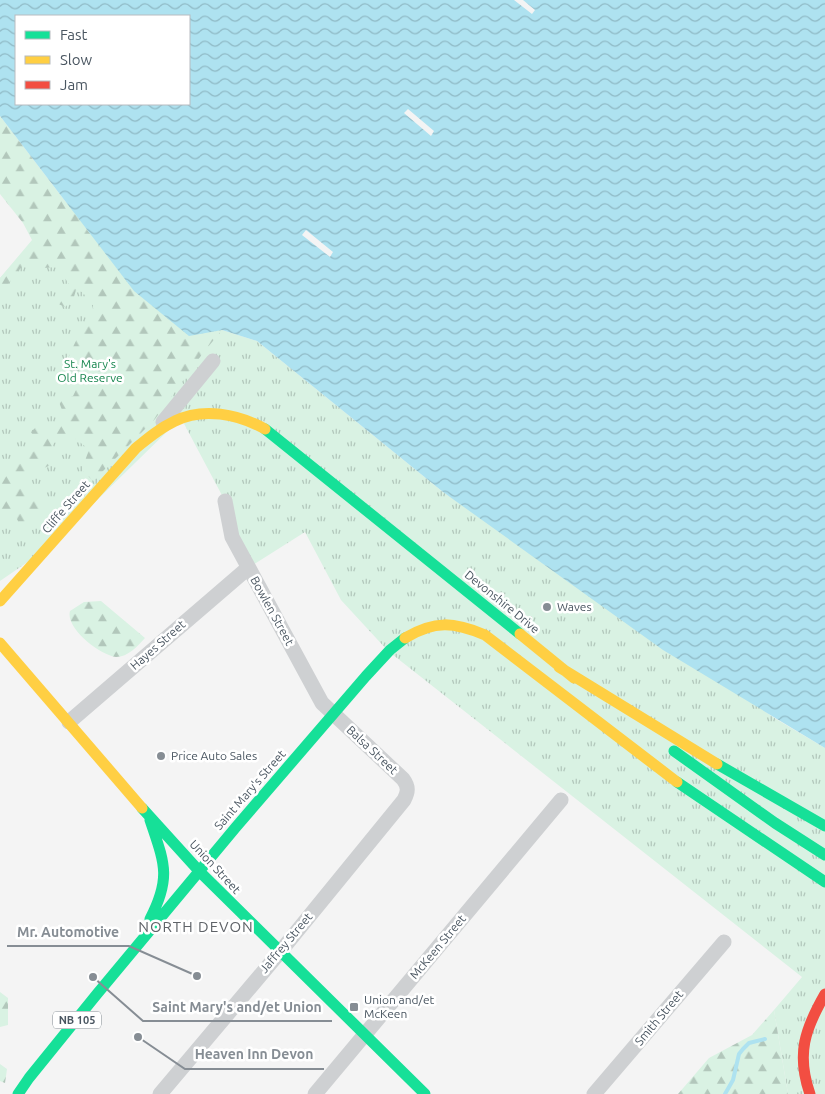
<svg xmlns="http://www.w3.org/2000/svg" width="825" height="1094" viewBox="0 0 825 1094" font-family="Ubuntu,sans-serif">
<defs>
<pattern id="grass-tufts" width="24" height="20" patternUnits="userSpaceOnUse" patternTransform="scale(1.25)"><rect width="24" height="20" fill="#d9f2e3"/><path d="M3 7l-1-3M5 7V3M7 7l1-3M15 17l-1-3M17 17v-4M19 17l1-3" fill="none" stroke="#b2c7bb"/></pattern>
<pattern id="forest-firs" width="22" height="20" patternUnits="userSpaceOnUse" patternTransform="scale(1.25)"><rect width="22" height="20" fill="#d9f2e3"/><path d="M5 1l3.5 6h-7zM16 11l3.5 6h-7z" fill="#b2c7bb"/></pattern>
<pattern id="water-waves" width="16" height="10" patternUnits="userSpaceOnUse" patternTransform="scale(1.25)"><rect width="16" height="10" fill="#aee2f0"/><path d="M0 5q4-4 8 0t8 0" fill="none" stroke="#90bac6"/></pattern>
</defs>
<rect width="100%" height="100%" fill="#f4f4f4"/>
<!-- grass -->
<path fill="url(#grass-tufts)" d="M66 203 222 330 257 341 443 492 776 719 825 748V1094H788L774 1010 802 977 388 651 341 600 305 532 248 568 225 501 181 418 48 548 0 581V278Z"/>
<!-- forest -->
<path fill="url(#forest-firs)" d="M0 116 134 291 189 336 222 330 203 353 155 419 93 481 82 470 88 452 86 447 73 437 66 436 52 444 56 453 53 464 24 477 23 486 29 491 46 499 48 508C39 522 24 539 15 514L8 511H0V461L12 459 17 447 33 452 38 444 31 432 38 425 45 430 57 422 62 410 59 402 73 396 80 382 70 373 67 361C70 354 73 346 77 339 87 324 93 325 93 304L82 292 76 290 73 300 65 307 54 302 57 291 70 286 58 267 43 268 24 264 0 294V278L32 240 23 223 0 194Z
M101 601 145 638C138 646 128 657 116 657 100 655 65 628 70 611L84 602Z
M0 992 8 998V1025L0 1027Z
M774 1010 788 1094H678L709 1058 752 1035Z
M0 1064 7 1069 5 1083 0 1081Z"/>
<!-- water -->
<path fill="url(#water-waves)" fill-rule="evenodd" d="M0 0H514L532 14 535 10 523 0H825V748L663 650 443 492 257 341 222 330 189 336 134 291 0 116ZM16 16H189V104H16ZM408 109 434 131 431 136 404 113ZM306 230 333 252 330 257 302 235Z"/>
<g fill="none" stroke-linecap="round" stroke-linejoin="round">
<!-- stream -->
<path stroke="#aee2f0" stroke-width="4" d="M725 1094 733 1080 739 1054 743 1049 749 1043 765 1039"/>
<!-- street -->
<path stroke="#ced0d2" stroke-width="15" d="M163 422 213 361
M69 722 248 568
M160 1094 280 952 404 800C408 792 409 787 403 779L322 703 232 537 225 501
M315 1094 561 800
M594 1094 724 942"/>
<!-- fast -->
<path stroke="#16e098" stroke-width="11" d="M265 429 520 634
M674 751 775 823 825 855
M717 764 825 826
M677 782 825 882
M142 808 200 872
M150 820C164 862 172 877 150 919
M200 872 425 1094
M18 1094 29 1078 97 994 236 827 366 676 390 650 405 638"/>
<!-- slow -->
<path stroke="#ffcf43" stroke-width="11" d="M0 601 136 448C148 438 160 428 175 421 203 407 238 414 265 429
M520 634 574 678
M405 638C435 620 454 622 485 635L677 782
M0 643 142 808
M559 667 717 764"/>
<!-- jam -->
<path stroke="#f24e42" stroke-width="11" d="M810 1094C796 1054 805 1029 825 994"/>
</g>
<!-- markers -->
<g fill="#868d94" stroke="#fff" stroke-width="2">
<circle cx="547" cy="607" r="5"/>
<circle cx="161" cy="756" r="5"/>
<rect x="349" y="1002" width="10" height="10" rx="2.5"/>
</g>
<g text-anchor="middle" stroke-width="5" stroke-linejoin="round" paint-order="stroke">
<!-- shield labels -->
<rect fill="#fff" stroke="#808990" stroke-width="1" x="53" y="1011.5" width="48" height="17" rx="4"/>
<g font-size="11" font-weight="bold" fill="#4a5661">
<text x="77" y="1024">NB 105</text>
</g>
<!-- park labels -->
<g font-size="12" fill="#17864f" stroke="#fff">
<text x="90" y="368">St. Mary's<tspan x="90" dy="14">Old Reserve</tspan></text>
</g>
<!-- street labels -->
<g font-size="12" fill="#4a5661" stroke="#fff">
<text transform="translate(66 507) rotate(-49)" y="4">Cliffe Street</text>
<text transform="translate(502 602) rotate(39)" y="4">Devonshire Drive</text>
<text transform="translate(272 611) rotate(61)" y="4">Bowlen Street</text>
<text transform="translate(158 645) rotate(-41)" y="4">Hayes Street</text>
<text transform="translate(372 750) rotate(43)" y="4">Balsa Street</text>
<text transform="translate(250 790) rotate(-49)" y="4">Saint Mary's Street</text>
<text transform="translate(215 867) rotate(47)" y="4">Union Street</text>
<text transform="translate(286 943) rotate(-50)" y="4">Jaffrey Street</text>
<text transform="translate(438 947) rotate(-50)" y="4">McKeen Street</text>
<text transform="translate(659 1018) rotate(-50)" y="4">Smith Street</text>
</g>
<!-- poi labels -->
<g font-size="12" fill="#4a5661" stroke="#fff" text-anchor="start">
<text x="557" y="611">Waves</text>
<text x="171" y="760">Price Auto Sales</text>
<text x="364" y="1004">Union and/et<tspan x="364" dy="14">McKeen</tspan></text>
</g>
<!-- quarter labels -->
<g font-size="15" letter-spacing="1" fill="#5f6368" stroke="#fff">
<text x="196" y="932">NORTH DEVON</text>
</g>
</g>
<!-- callouts -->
<path fill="none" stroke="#868d94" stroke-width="2" d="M197 976L129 946H7M93 977L143 1021H332M138 1037L185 1069H324"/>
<g fill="#868d94" stroke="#fff" stroke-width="2">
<circle cx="197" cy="976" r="5"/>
<circle cx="93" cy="977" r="5"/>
<circle cx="138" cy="1037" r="5"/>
</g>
<g font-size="14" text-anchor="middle" font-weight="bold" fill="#868d94" stroke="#fff" stroke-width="5" stroke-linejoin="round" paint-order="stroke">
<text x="68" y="937">Mr. Automotive</text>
<text x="237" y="1012">Saint Mary's and/et Union</text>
<text x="254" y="1059">Heaven Inn Devon</text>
</g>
<!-- legend -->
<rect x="15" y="15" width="175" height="90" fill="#ffffff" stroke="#b7bbc0"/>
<rect x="25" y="31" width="25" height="8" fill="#16e098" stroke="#b7bbc0"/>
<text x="60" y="40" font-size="15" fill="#4a5661">Fast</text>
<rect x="25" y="56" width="25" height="8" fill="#ffcf43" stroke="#b7bbc0"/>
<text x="60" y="65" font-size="15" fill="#4a5661">Slow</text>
<rect x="25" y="81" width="25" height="8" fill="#f24e42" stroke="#b7bbc0"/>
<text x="60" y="90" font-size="15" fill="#4a5661">Jam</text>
</svg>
